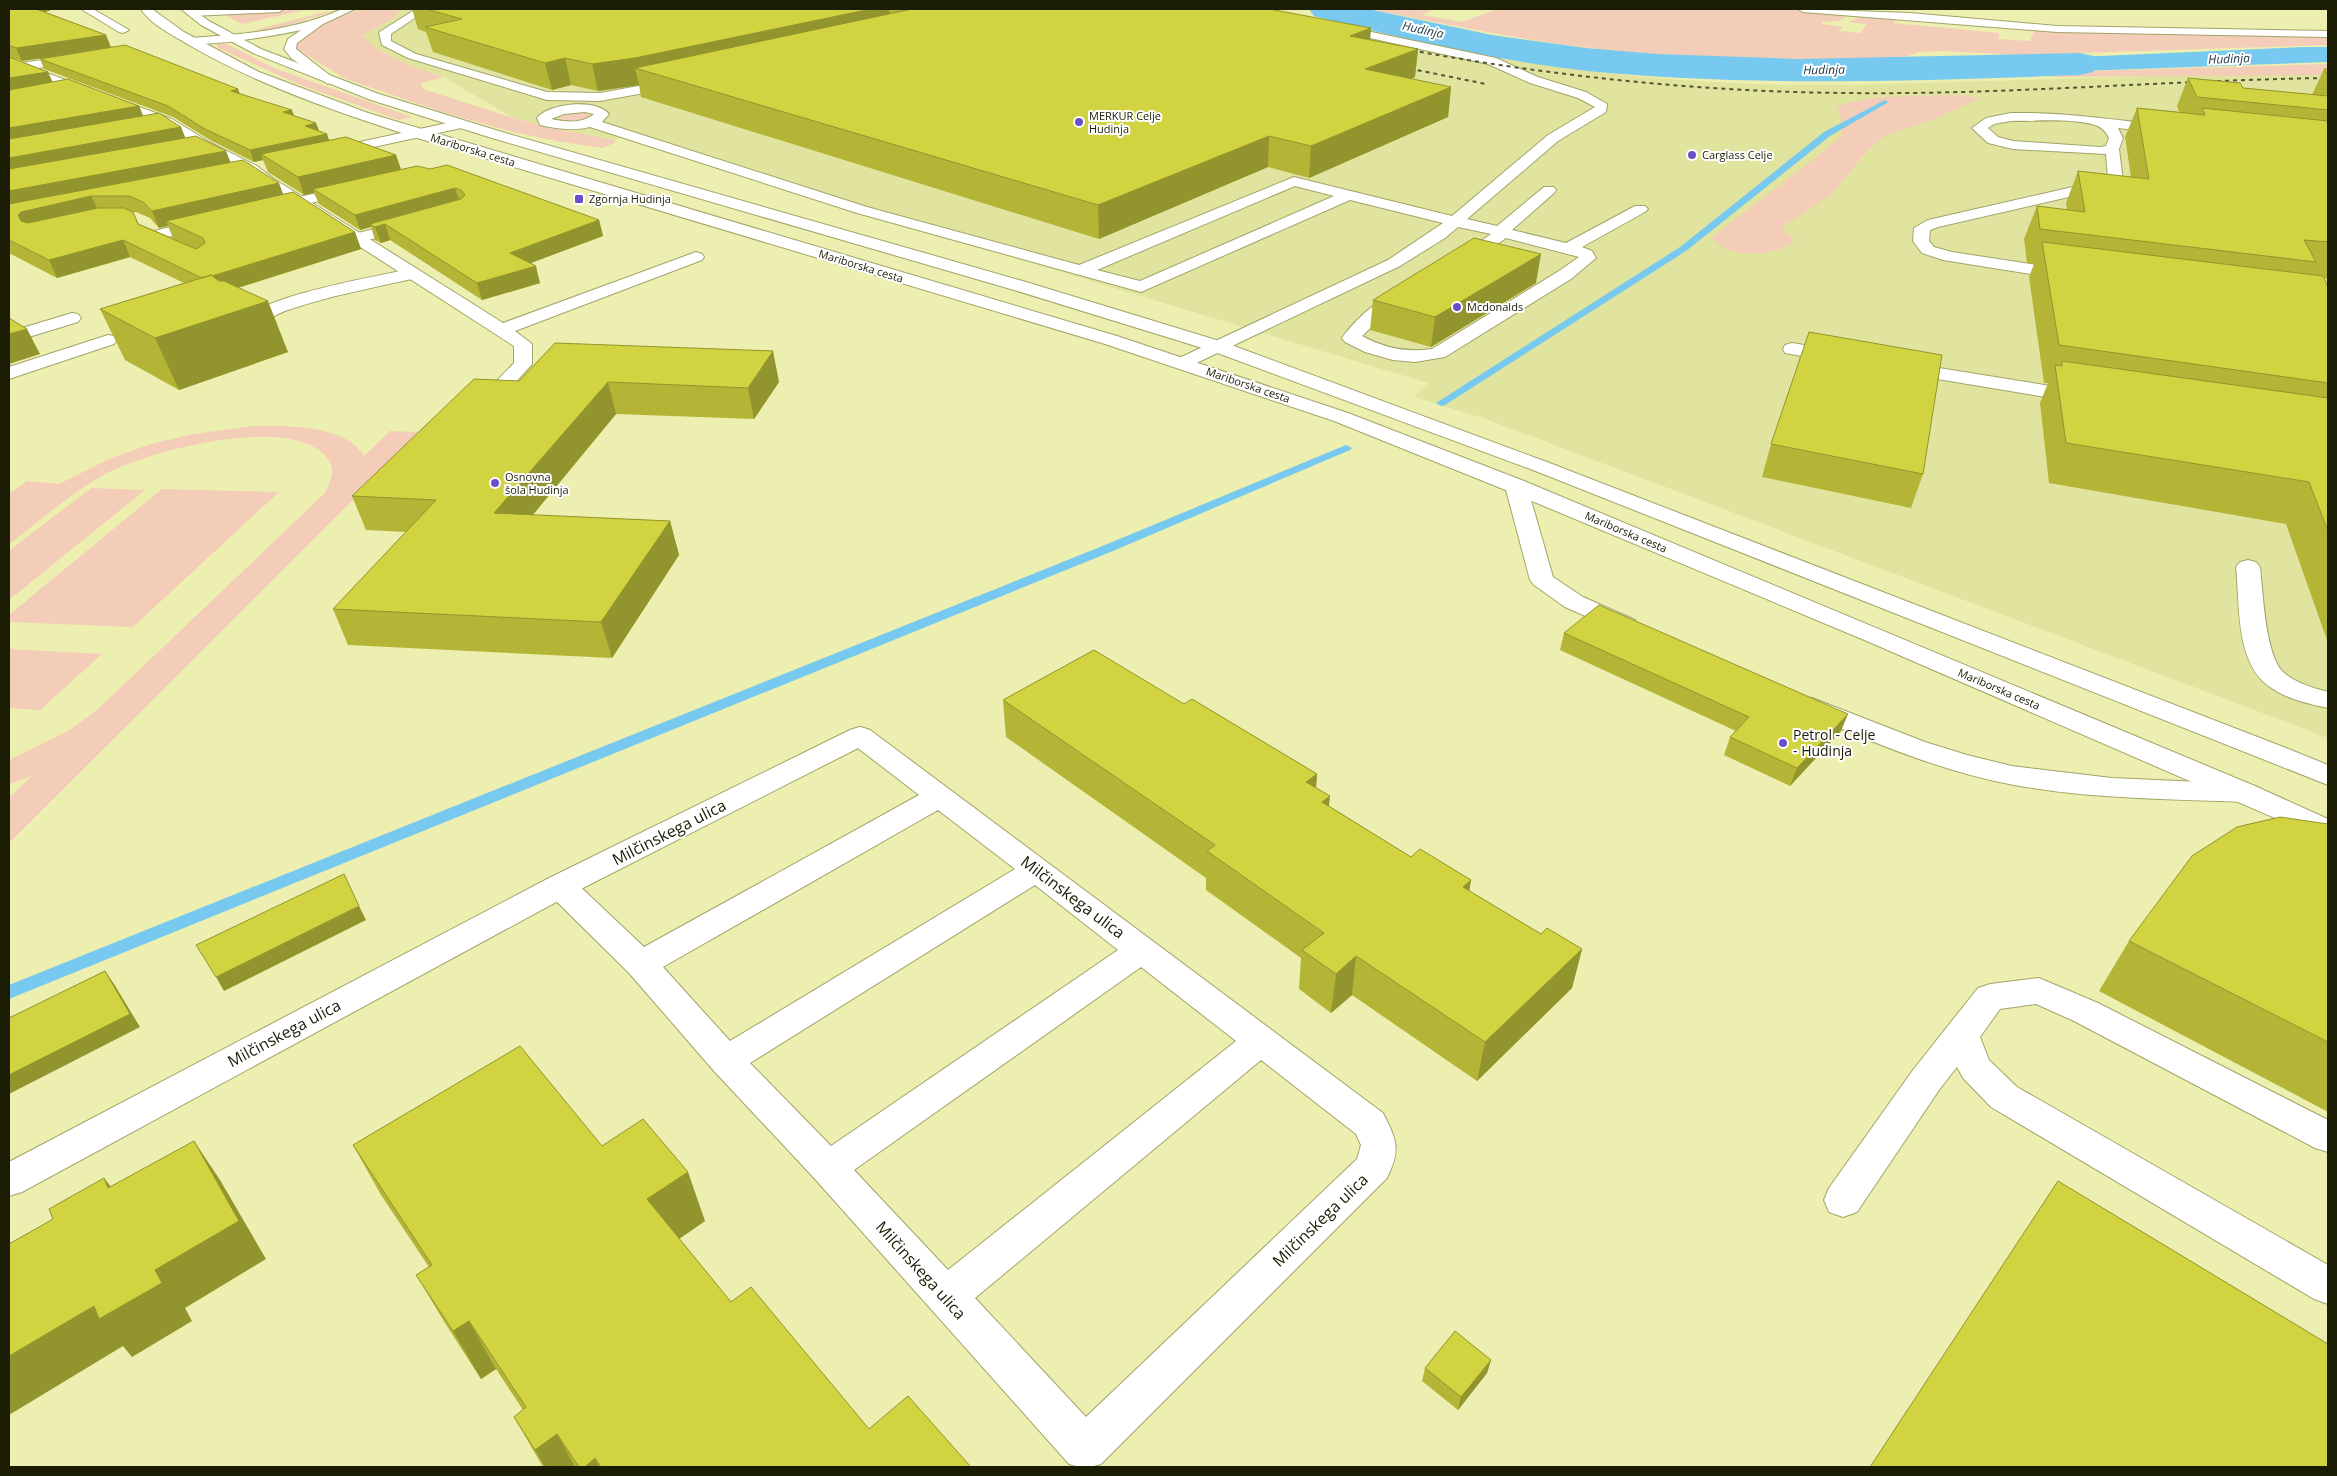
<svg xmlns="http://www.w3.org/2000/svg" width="2337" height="1476" viewBox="0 0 2337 1476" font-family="'Open Sans',sans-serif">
<rect width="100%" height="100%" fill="#ecefb0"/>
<!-- built -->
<path fill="#e1e49e" d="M402 9H1272L1507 60 1633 76 1708 82 1775 85H1849L2231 74 2328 75V738L1486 419 1414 397 1428 383 1025 261 950 240 623 137 614 140 551 128 513 118 444 77 414 68 392 57 369 43 362 36 394 18Z"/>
<!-- green -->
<path fill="#f4cdb8" d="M289 9H309L242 24 225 15Z
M360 9H402L394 18 362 36C384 57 415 68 444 77L421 83 423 89 513 118 551 128 614 140 616 142 603 148 561 142 509 131 439 111 346 79 295 48C305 26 340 18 360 9Z
M1369 9H1435L1422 15 1462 22 1497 9H1794L1844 15 1846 17 1839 21 1821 22 1823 24 1843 27 1839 31 1860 33 1867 24 1848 22 1863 16H1898L1893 23 1999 33V39L2030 41 2036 28 2328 36V45L2019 55 1943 51 1920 52 1908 56 1886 58C1779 60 1673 59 1567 45 1501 36 1435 22 1369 9Z
M334 11 277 29 255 30 325 12Z
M225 43 274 68 412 117 399 120 298 84 218 48 217 44Z
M2328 64V75L2052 77 2057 72Z
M1968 95 1979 99 1934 119 1886 135 1865 153 1832 194 1782 227 1784 232 1794 238V242C1779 254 1741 257 1724 248 1720 246 1715 241 1711 238L1815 158 1841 136V117L1837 109C1852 93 1943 96 1968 95Z
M582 112 592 116C583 122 566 125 558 118L563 114Z
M254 426C286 426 345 424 364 456L390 431 421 432 9 843V798L32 776 9 784V760L68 731 97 710 324 494C334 477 337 464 320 451 277 418 152 450 107 473 72 492 41 520 9 544V494L27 481 59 484 111 458 151 444 193 434Z
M91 488 145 490 9 600V551Z
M162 489 279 492 133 627 9 622V615Z
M9 649 102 654 40 710 9 708Z"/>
<!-- water -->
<path fill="#77c9f0" d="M2304 47H2328V62L1973 75 1945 61 2007 60Z"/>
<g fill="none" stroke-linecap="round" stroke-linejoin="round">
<!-- stream -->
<path fill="#77c9f0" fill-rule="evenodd" d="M1940 68 1945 69 1931 78H1927V76Z
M1885 100 1888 102 1887 103 1830 136 1686 251 1445 405 1441 406 1436 403 1680 247 1824 132Z
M1346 445 1352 448 1350 450 1113 551 9 999V985L1105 545Z"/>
<!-- river -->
<path fill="#77c9f0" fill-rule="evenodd" d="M1309 9H1368L1492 35 1586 48 1657 54 1798 59 2080 53 2093 56 2099 64 2093 72 2080 75C1916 81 1751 87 1588 71 1495 61 1405 39 1314 16Z"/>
<!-- lane casing -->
<g stroke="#a2a468" stroke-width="2">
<path id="lane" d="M81 9H93L129 30 123 33 119 32Z
M416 9H428L391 34V41L416 54 547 92 600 93 677 79 683 83 677 87 600 101 547 100 408 58 382 45 379 33 381 31Z
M1333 24 1496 58 1538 77 1586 92 1607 104 1606 112 1558 141 1467 219 1497 226 1544 187H1554L1556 190 1554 193 1512 230 1566 243 1635 206H1645L1648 209 1645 212 1582 247 1592 251 1596 258 1571 279 1445 357 1415 362 1393 360 1365 352 1345 342 1342 338C1353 322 1388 287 1409 292L1412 296 1409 300 1381 318 1362 336C1384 348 1407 353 1432 349L1559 271 1579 257 1506 238 1468 265H1456L1454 262 1456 259 1491 234 1458 227 1445 238 1400 266 1184 369 1177 367 1175 363 1177 359 1388 260 1443 223 1350 200 1141 292 857 213 590 127C573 131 557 129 540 125L537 118C549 103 596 98 609 114L602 122 867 207 1079 265 1294 177 1452 216 1548 135 1595 107 1578 98 1530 83 1488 64 1329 29 1327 27ZM585 112 594 114C582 124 566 122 551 119L564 114ZM1295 186 1334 196 1140 281 1097 270Z
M80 54 84 56 86 58 84 60 22 71 16 67 22 63Z
M2011 113C2064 112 2116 120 2168 126L2175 130 2168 134 2118 128 2123 138 2119 149 2123 182 2121 185 1938 227 1930 230 1929 241 1934 247 1952 252 2069 270 2075 271 2077 275 2075 279 2069 280 1943 260 1922 253 1913 241 1914 228 1928 220 2108 179 2106 154 2013 149 1988 143 1972 128 1986 118ZM2011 121C2037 121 2069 118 2095 125 2102 127 2106 132 2109 138L2106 146 2100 147 2013 141 1998 137 1988 128 1994 124Z
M353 185 358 186 360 189 358 192 268 213 260 208 263 205Z
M207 218 212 220 215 223 212 226 168 237 183 244 185 247 183 250H171L146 239 144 236 146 233Z
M410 220 416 222 418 225 416 228 356 243 350 241 348 238 350 235Z
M696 252 702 254 704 257 702 260 515 331 532 344V364L495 405 488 407 481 405 478 401 481 397 514 363V346L469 317 466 313 469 309H481L503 323Z
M410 269 416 270 418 274 416 278C372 288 328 296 285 311 271 316 253 332 240 329L237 325C257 296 374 277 410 269Z
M72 313 78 314 81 318 78 322 9 343V332Z
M108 335 114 336 117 340 114 344 9 379V367Z
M1792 343 1840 351 1847 353 1849 357 1847 361 1840 363 1785 353 1783 349 1785 345Z
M1902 362 2082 391 2089 393 2092 397 2089 401 2082 403 1895 372 1893 368 1895 364Z
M1516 480 1524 481 1527 486 1553 577 1583 597 1635 620 1638 625 1635 630 1626 632 1617 630 1565 607 1534 585 1530 580 1505 486 1508 481Z
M2248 560 2256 562 2260 567C2263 592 2265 654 2283 672 2295 683 2313 688 2328 692V708C2309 704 2286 699 2270 687 2235 663 2240 604 2236 567L2240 562Z
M1812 698 1925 742 1967 755 2012 766 2112 778 2245 784 2255 786 2259 793 2255 800 2245 802C2168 799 2090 799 2014 785 1940 771 1871 742 1803 712L1799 706 1803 700Z
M860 727 870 730 1383 1113C1397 1141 1401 1149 1387 1178L1101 1464C1089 1468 1081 1468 1069 1464L815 1179 714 1071 629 973 549 894 545 886 549 878 560 875 571 878 644 947 919 795 850 742 846 736 850 730ZM938 810 1015 869 730 1041 663 967ZM1035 885 1118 950 831 1146 750 1063ZM1141 967 1236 1041 948 1270 854 1170ZM1261 1060 1356 1134 1361 1145 1357 1159 1086 1417 975 1298Z
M2039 978 2098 1003 2328 1120V1152L2315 1148 2074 1021 2036 1004 2000 1009 1980 1037 1989 1060 2017 1087 2328 1265V1304L2314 1299 1991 1107 1963 1078 1957 1067 1939 1090 1857 1212 1843 1217 1829 1212 1824 1200 1829 1188 1913 1070 1978 988 1990 984Z"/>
</g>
<!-- street casing -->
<g stroke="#a2a468" stroke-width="2">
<path id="street" d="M1798 9 1910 13 2057 26 2328 31V37L2057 32 1803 12Z
M9 59 172 119 209 142 257 166 274 179 481 309 484 313 481 317H469L264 185 247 172 199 148 162 125 9 66Z
M461 120 468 124 466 127 332 156 325 152 332 148Z
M860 727 870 730 874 736 870 742 571 894 22 1192 9 1196V1162L549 878 850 730Z"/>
</g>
<!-- secondary casing -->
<g stroke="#a2a468" stroke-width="2">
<path id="secondary" d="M141 9H152L184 32 259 72 368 113 1117 336 1348 413 1524 481 2255 786 2328 819V841L1869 642 1508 491 1334 421 1105 344 414 137C337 112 260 86 189 45 173 35 151 25 141 9Z
M181 9H192L209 21 261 49 379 94 502 132 1026 282 1226 343 1547 462 2286 748 2328 765V785L1533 470 1212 351 1014 290 492 138 371 100 253 53 201 25Z"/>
</g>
<!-- highway casing -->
<g stroke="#a2a468" stroke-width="2">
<path id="highway" d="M215 9H284L279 12 192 16 187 13 192 10Z
M342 9H355L323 24 297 43 296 49 332 77 334 80 328 84 291 58 284 49 288 39 301 30C285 34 194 50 185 41L191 38C242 34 295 31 342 9Z"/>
</g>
<!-- lane -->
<use href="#lane" fill="#fff" fill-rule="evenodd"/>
<!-- street -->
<use href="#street" fill="#fff" fill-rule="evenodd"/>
<!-- secondary -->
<use href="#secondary" fill="#fff" fill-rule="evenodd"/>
<!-- highway -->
<use href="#highway" fill="#fff" fill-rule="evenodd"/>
<!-- rail -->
<path stroke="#535532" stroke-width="2" stroke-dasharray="4 4" stroke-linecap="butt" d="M1404 49C1551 76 1699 92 1848 93 2008 95 2168 80 2328 78
M1402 67 1486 84"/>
</g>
<!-- wall -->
<path fill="#b4b537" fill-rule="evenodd" d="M9 9H54L45 12 106 35 111 47 239 93 294 116 316 123 319 131 329 140 396 155 401 169 599 220 603 236 530 263 540 283 482 300 390 240 381 243 375 240 371 227 360 230 319 204 314 193 304 195 268 172 263 160 254 162 210 140 173 117 44 69 40 59 52 57 22 61 9 57Z
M412 9H1269L1370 40 1418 49 1415 77 1412 79 1451 87 1448 117 1309 178 1268 167 1099 239 641 97 639 85 598 91 571 85 552 90 433 52 426 32 418 29Z
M9 57 48 72 52 82 139 106 143 116 181 127 185 138 231 163 283 195 355 232 361 249 238 288 288 352 179 390 125 360 100 309 184 283 130 257 57 278 9 253ZM133 212H136L150 218 159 228 168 226 173 238 197 248 139 224Z
M2324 69H2328V279L2324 278 2328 287V643L2286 524 2049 483 2040 403 2048 383H2044L2029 277 2034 264 2027 263 2024 239 2037 206 2067 210 2066 203 2078 171 2131 177 2125 137 2137 108 2179 112 2177 106 2188 78 2243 88 2312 95Z
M1536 283 1431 347 1370 330 1373 300Z
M519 381 779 382 754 419 616 414 533 515 670 521 679 555 612 658 348 645 333 609 406 532 366 530 352 496Z
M1771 444 1923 474 1911 508 1762 477Z
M1564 633 1841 731 1790 786 1724 755 1730 737 1736 731 1560 650Z
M1003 700 1184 704 1317 774 1316 787 1329 806 1411 857 1471 880 1469 891 1541 934 1582 949 1572 988 1477 1081 1352 995 1331 1013 1299 989 1301 958 1206 890V878L1006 737Z
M2328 824V1112L2099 991 2129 941Z
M353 1145 602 1146 705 1221 679 1239 731 1302 869 1429 971 1467H543L514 1417 523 1410 496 1369 481 1379 445 1323 416 1275 429 1267 381 1195Z
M1491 1360 1487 1373 1458 1410 1422 1381 1425 1368Z"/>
<!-- shaded-wall -->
<path fill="#92942d" d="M27 9H54L31 17Z
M871 9H889L892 30 635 68 639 85 598 91 592 64Z
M1371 28 1369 55 1350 36Z
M106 35 111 48 22 61 16 48Z
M1418 49 1415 77 1363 98 1365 69Z
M565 58 571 85 552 90 545 63Z
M48 72 54 85 9 93V78Z
M1451 87 1448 117 1309 178 1311 146Z
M238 89 242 100 231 91Z
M139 106 145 120 9 144V128Z
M292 110 296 121 283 112Z
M316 123 320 134 305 126Z
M181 127 187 142 9 175V158Z
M327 134 331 146 261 154 263 160 254 162 250 150Z
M1269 136 1268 167 1099 239 1098 205Z
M226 151 232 166 9 209V191Z
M396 155 402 173 313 189 314 193 304 195 298 177Z
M279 183 285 199 166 221 168 226 159 228 152 211Z
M455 188 460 203 370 224 371 227 360 230 355 215Z
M91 196 99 212 26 232 18 215 21 212Z
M599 220 603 236 515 269 510 253Z
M385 224 390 240 381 243 375 227Z
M355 232 361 249 211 296 204 279Z
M123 240 130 257 57 278 49 260Z
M1541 254 1536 283 1431 347 1435 317Z
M536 266 540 283 482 300 477 283Z
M268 301 288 352 179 390 155 338Z
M27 329 40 354 9 364V334Z
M773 351 779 382 754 419 748 388Z
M608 382 616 414 506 547 494 513Z
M670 521 679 555 612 658 601 622Z
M1848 714 1841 731 1790 786 1797 768Z
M1317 774 1314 812 1306 782Z
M1330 796 1326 834 1322 802Z
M1471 880 1464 919 1463 887Z
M359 906 366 920 224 991 216 977Z
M1582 949 1572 988 1477 1081 1485 1042Z
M1356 956 1352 995 1331 1013 1336 974Z
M105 971 114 984 140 1027 9 1094V1075Z
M194 1141 220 1180 266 1259 185 1308 192 1321 132 1357 123 1346 9 1415V1356L155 1270Z
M688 1172 705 1221 666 1248 647 1199Z
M104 1178 134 1216 108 1188Z
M469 1321 496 1369 481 1379 453 1331Z
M1491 1360 1487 1373 1458 1410 1461 1397Z
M557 1434 575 1467H545L535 1450Z
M595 1458 599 1467H585Z"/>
<!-- building -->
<path fill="#d1d340" stroke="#92942d" d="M9 9H36L106 35 16 48 9 45Z
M426 9H871L635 58 592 64 565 58 545 63 425 27 462 19Z
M912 9H1269L1371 28 1350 36 1418 49 1365 69 1451 87 1311 146 1269 136 1098 205 635 68Z
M125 45 238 89 231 91 292 110 283 112 316 123 305 126 327 134 250 150 205 129 168 106 40 59Z
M9 57 48 72 9 78Z
M2324 69H2328V76Z
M2188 78 2240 83 2243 88 2328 96V110L2197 97Z
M68 79 139 106 9 128V90Z
M2137 108 2205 115 2202 108 2328 121V242L2304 240 2316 262 2040 229 2037 206 2085 212 2078 171 2149 179Z
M159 113 181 127 9 158V139Z
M196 136 226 151 9 191V169Z
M346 137 396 155 298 177 261 154Z
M243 160 279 183 152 211 143 202 129 196H91L21 212 18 215 21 221 28 223 98 208H124L133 212 138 224 196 249 205 243 203 238 166 221 293 192 355 232 212 276 211 275 202 278 123 240 49 260 9 240V204Z
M447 165 599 220 510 253 536 266 477 283 385 224 375 227 370 224 461 199 465 195 461 190 455 188 355 215 313 189 417 166 430 169Z
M1474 238 1541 254 1435 317 1373 300Z
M2042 242 2323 276 2328 287V383L2059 345Z
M211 275 219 281H224L268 301 155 338 100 309Z
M9 318 27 329 9 334Z
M1809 332 1942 355 1923 474 1771 444Z
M555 343 773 351 748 388 608 382 494 513 670 521 601 622 333 609 436 500 352 496 474 379 519 381Z
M2062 361 2328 398V531L2309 482 2066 443 2055 365 2062 366Z
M1599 605 1848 714 1797 768 1730 737 1749 717 1564 633Z
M1094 650 1184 704 1192 699 1317 774 1306 782 1330 796 1322 802 1411 857 1420 849 1471 880 1463 887 1541 934 1547 928 1582 949 1485 1042 1356 956 1336 974 1302 950 1324 933 1207 851 1215 845 1003 700Z
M2280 817 2328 824V1042L2129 941 2192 856 2237 827Z
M344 874 359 906 216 977 196 945Z
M105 971 130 1014 9 1075V1018Z
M520 1046 602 1146 643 1119 688 1172 647 1199 731 1302 751 1287 869 1429 908 1396 971 1467H601L595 1458 585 1467H579L557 1434 535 1450 514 1417 526 1407 469 1321 453 1331 416 1275 432 1265 353 1145Z
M194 1141 239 1221 155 1270 162 1283 99 1319 94 1306 9 1356V1244L53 1219 49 1209 104 1178 108 1188Z
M2058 1181 2328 1344V1467H1870Z
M1455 1331 1491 1360 1461 1397 1425 1368Z"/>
<!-- markers -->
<g fill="#6c4ec7" stroke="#fff" stroke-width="2">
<circle cx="1079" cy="122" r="5"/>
<circle cx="1692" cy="155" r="5"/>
<rect x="574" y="194" width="10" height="10" rx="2.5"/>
<circle cx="1457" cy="307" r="5"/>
<circle cx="495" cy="483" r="5"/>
<circle cx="1783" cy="743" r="5"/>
</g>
<g text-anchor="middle" stroke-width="4" stroke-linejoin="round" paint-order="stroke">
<!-- far-poi labels -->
<g font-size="11" fill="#1b1c04" stroke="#fff" text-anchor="start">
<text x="1089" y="120">MERKUR Celje<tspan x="1089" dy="13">Hudinja</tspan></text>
<text x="1702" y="159">Carglass Celje</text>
<text x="589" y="203">Zgornja Hudinja</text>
<text x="1467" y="311">Mcdonalds</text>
<text x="505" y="481">Osnovna<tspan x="505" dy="13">šola Hudinja</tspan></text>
</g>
<!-- far-street labels -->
<g font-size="11" fill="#1b1c04" stroke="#fff">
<text transform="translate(473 150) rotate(17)" y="4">Mariborska cesta</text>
<text transform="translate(861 266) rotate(17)" y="4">Mariborska cesta</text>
<text transform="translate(1248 385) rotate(19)" y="4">Mariborska cesta</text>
<text transform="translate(1626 532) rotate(23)" y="4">Mariborska cesta</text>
<text transform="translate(1999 689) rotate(23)" y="4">Mariborska cesta</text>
</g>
<!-- far-water labels -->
<g font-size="12" font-style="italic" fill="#203a46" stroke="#fff">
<text transform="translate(1423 30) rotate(12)" y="4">Hudinja</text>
<text transform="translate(2229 59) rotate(-2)" y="4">Hudinja</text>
<text transform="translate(1824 70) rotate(-1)" y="4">Hudinja</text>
</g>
<!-- poi labels -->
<g font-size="14" fill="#1b1c04" stroke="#fff" text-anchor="start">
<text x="1793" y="740">Petrol - Celje<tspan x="1793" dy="16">- Hudinja</tspan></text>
</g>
<!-- near-street labels -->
<g font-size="16" fill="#1b1c04" stroke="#fff">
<text transform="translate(669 832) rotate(-27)" y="6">Milčinskega ulica</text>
<text transform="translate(1073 897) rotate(37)" y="6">Milčinskega ulica</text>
<text transform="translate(284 1033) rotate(-28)" y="6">Milčinskega ulica</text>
<text transform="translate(1320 1220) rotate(-44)" y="6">Milčinskega ulica</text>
<text transform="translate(921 1270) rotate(48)" y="6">Milčinskega ulica</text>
</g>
</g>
<!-- border -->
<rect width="2337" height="1476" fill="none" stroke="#1b1c04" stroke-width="20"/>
</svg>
